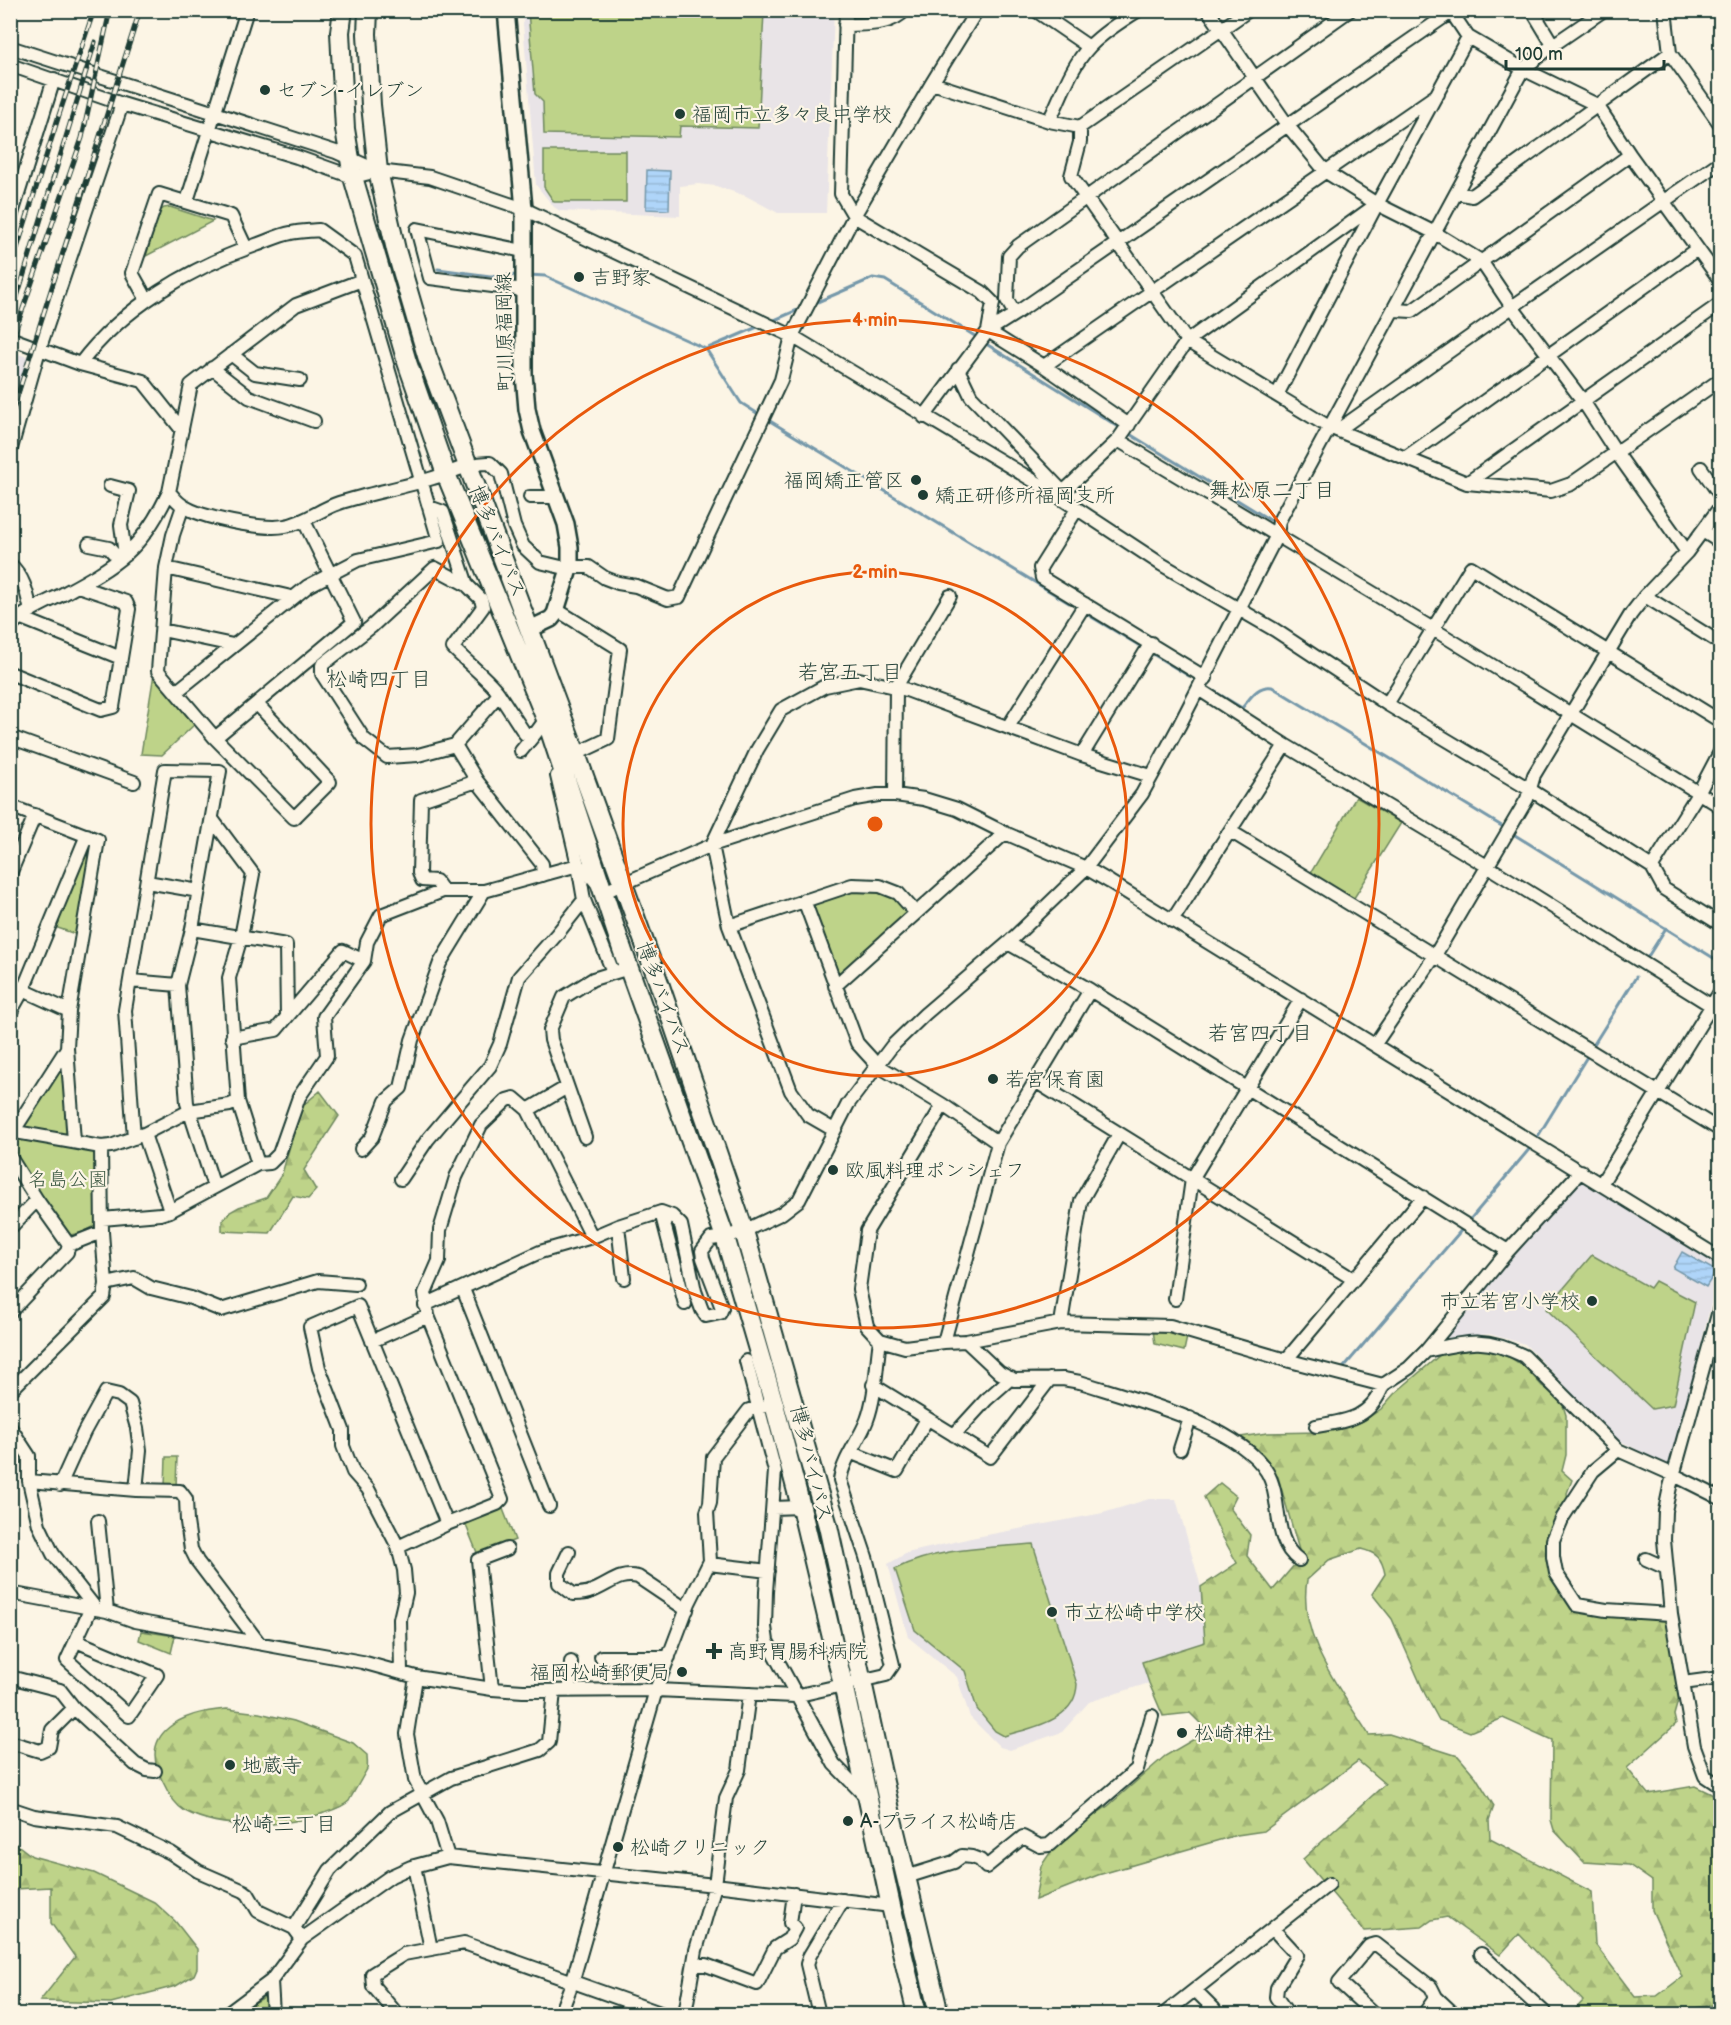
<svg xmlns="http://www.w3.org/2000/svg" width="1731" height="2025" viewBox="0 0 1731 2025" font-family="'Balsamiq Sans','Klee One',sans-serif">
<defs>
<pattern id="forest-firs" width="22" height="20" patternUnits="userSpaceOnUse" patternTransform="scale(1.5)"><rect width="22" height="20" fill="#bed389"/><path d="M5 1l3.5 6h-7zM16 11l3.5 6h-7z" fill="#a3b677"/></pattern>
<pattern id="water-rules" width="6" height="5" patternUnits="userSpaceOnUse" patternTransform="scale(1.5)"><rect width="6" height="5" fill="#afd5f9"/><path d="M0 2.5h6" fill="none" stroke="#96b8d6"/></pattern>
</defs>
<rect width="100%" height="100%" fill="#fcf5e5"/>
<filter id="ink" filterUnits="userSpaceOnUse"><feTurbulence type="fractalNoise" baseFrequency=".0167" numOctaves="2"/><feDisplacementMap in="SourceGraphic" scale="12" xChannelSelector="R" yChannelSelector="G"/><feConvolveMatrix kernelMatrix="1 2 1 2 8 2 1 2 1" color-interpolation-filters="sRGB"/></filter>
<g filter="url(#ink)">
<!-- built -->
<path fill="#e9e4e7" d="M522 11H834L826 213H778L746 196 716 186 698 184 680 186V216L560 211 554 207 536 185Z
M11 352 35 359 11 432Z
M1582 1181 1720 1267 1672 1462 1666 1465 1615 1438 1525 1344 1489 1334 1448 1338 1442 1334 1573 1183Z
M1149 1499H1176L1201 1587 1205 1642 1143 1662 1149 1683 1089 1702 1062 1732 1010 1750 1000 1747 970 1717 957 1677 908 1637 888 1564 907 1553 971 1538 1103 1513Z"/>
<!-- forest -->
<path fill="url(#forest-firs)" stroke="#6e885e" stroke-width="1.5" fill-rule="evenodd" d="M320 1091 339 1116 304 1170 316 1190 308 1199 293 1196 270 1233 222 1231V1220L230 1212 239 1207 266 1198 282 1174 301 1107Z
M1463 1349 1490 1350 1511 1358 1526 1368 1542 1386 1561 1399 1566 1415V1455L1562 1471 1572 1480 1567 1493 1568 1503 1549 1541 1550 1576 1573 1610 1601 1615 1666 1621 1676 1677 1683 1683 1674 1715 1676 1724 1627 1768 1648 1794 1695 1786 1720 1798V2004L1676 2011V2014H1571L1583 2001 1519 1934 1500 1955 1447 1917 1432 1920 1422 1927 1364 1931 1303 1859 1385 1784 1358 1761 1264 1831 1237 1835 1098 1875 1035 1900 1041 1866 1061 1837 1108 1806 1165 1756 1208 1731 1190 1713 1163 1716 1149 1683 1142 1662 1205 1642 1201 1587 1237 1563 1221 1534 1204 1497 1220 1483 1236 1496 1230 1508 1250 1535 1247 1556 1273 1590 1301 1557 1278 1477 1240 1437 1267 1433 1319 1432 1342 1428 1363 1421 1381 1409 1394 1394 1440 1355ZM1361 1549C1377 1553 1382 1558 1385 1574L1372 1594 1392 1619 1425 1694 1439 1720 1470 1732 1503 1718 1552 1740 1551 1820 1554 1830 1584 1862 1629 1865 1652 1881V1910L1682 1977 1657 1996 1635 1997 1595 1944 1592 1892 1490 1839 1489 1820 1494 1806 1476 1777 1458 1756 1389 1734 1369 1735C1341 1690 1297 1637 1307 1580L1329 1560Z
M227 1709 259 1713 294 1721 353 1743 367 1755C367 1759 368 1765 367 1769 366 1771 350 1799 349 1801 343 1807 333 1810 324 1813 286 1827 223 1831 185 1811 175 1805 168 1793 163 1782 136 1731 184 1712 227 1709Z
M11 1840 32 1856 94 1873 154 1902 175 1921 197 1949V1968L194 1975 176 1986 111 2003 40 2001 75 1957 51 1923V1887L15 1889 11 1895Z"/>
<!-- park -->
<path fill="#bed389" stroke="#6e885e" stroke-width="1.5" d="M716 11 764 12 758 128 680 126 679 137 544 134 543 102 535 94 528 11Z
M544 151H626V202H554L544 187Z
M170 207 213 221 146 256 159 212 164 208Z
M154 674 194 725 162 755 141 754Z
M1356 797 1401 823 1354 898 1310 874Z
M86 847 93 848 78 935 55 927Z
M850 889C858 889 867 888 875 889 887 891 906 902 908 914L841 976 835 975 812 906Z
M64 1060 71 1130 67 1135 25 1128V1124Z
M10 1139 91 1148 97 1153 99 1222C93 1229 78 1235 67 1235L11 1150Z
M1592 1255 1650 1288 1655 1281 1695 1302 1673 1405 1652 1409 1546 1309Z
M1153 1330 1172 1331 1187 1337 1184 1351 1155 1344Z
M166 1457H177L176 1487 165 1486Z
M503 1509 515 1540 478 1555 465 1523Z
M1033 1544 1077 1684C1076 1721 1032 1727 1004 1736L995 1731 977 1709 965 1671 915 1630 895 1569C937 1548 986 1548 1033 1544Z
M141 1631 175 1636 171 1653 139 1640Z
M266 1996V2014H236Z"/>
<!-- water -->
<path fill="url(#water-rules)" stroke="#7598aa" stroke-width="1.5" d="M647 170 670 171 669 210 646 209Z
M1682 1252 1716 1271 1706 1287 1673 1268Z"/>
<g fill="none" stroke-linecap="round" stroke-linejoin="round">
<!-- stream -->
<path stroke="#7598aa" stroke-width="3" d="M438 269 490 276 520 275
M529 275 545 276 706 349 741 403 760 415
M815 303 873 278 885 280 978 338
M770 322 800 309
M983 342 1122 429
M706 349 762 325
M765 418 1069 603
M1128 433 1270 520
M1085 613 1140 646
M1151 653 1189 676
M1212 690 1242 708C1251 697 1258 685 1272 687L1505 828
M1510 832 1720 962
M1647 958 1666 928
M1591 1049 1636 977
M1535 1141 1588 1055
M1468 1222 1531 1147
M1344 1367 1464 1227"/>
<!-- minor casing -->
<g stroke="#1f3d34" stroke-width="16">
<path id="minor" d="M846 10 841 194 854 216 982 292 993 303 988 331
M1035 10 1089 47
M1208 10 1288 126 1326 172 1377 204 1435 233 1481 261 1512 307 1583 401 1616 452 1687 552
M1450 10 1468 37 1523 69 1597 105 1630 155 1720 280
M1532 10 1553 45
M1665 10 1670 53 1720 124
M845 25C865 24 891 26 905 10
M10 47 336 152 378 171
M10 65 122 104 297 157 353 177 378 171 430 177 524 209 792 336 1044 487 1161 564 1275 630 1387 704 1529 789 1652 867 1664 889 1720 924
M932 83 1049 121 1080 127 1249 10
M1049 121C1061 97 1071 66 1090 46 1104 32 1121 21 1139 10
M1080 127V142L1071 176 1187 341 1329 427 1467 483 1551 491 1571 484 1720 380
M1457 193 1472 196 1670 53
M187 201 247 10
M10 220 54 79
M523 251 417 229 430 278 524 290
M147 300 132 273 159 194 231 216 246 248
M1394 310 1412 311 1630 155
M1015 314 1007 300 1009 256 1018 246 1350 10
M988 331 1044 366 1129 425
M10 338 80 364 143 381 182 430
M231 354 255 373 300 380
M80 364C123 307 190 268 256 245 268 241 279 235 291 233 300 231 310 231 319 230L355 256 439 541 358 560 308 586 176 692
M1044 366 1438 94
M212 368 249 397 314 421
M958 369 971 396 1063 492
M1277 395 1377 204 1468 37
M924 417 988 331 1015 314 1454 10
M1338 430 1512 307 1720 162
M1118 440 1433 629 1720 806
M10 452 39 350 122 104
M1405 458 1697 249
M1701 468 1720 495
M1467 483 1720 304
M110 486 129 491 121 525 125 555
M169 492C173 496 177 502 182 505 200 518 263 530 285 526 305 523 320 509 339 503 370 493 402 488 433 478 451 473 471 462 490 463L501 474 514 526 523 546 540 562 561 567H589L605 578 618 583 636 586 668 599 679 597 781 380 792 336 854 216 932 83 977 10
M1057 496 1063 492 1118 440 1187 341 1377 204
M530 497H555
M183 506 173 535 166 568 158 671 215 738 294 818 330 782 257 704
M429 507 443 512 467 585 481 599 483 607 453 648C462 658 495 685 499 694L455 745 418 755 387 757 364 739 322 674V665L371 627 435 568 467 585
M1077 509 1040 568 1042 578 1206 678
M1704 532 1720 542
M89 544 109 548 119 559
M10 564C24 577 27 593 31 611
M166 568 291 597
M1645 596 1720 643
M557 610 620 649 608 739 576 754
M19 617 121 658
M10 627C23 612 43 604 61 595 83 583 108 570 127 553 144 538 159 513 169 492L191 385 296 305 362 280
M162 630 233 645
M10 673 101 710 113 707 129 609 126 602 78 586
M1200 690 1285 745 1487 866 1720 1011
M499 694 525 734H535L546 719
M1387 704 1471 567 1720 721
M1008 727 1085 604
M10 737 134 782
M215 738 354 622 304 521
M455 745 477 781 542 864 543 875
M521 751 535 734
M1082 755 1151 643
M557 776 578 865 584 900 613 972
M895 795 896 687 950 596
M10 806 98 840 69 1011 67 1048 74 1141
M212 819 253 874 241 937 229 978 238 1101 258 1164
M1230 831 1720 1130
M1652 867 1699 792 1720 752
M10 874 35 815
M147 882 199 891
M443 891 436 881 422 880 419 873 421 800 477 781
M804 900 857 1043 877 1065 943 1105 998 1143
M1172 921 1285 745
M729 926 852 885 880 886 898 893 915 912
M192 929 286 945 287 1017 276 1030 232 1038
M1008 943 1090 990 1508 1251
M131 981 178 985
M10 984 69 1011
M835 986 1005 833
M10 1013 23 990 87 835
M287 1017 343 951 364 961
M1375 1044 1434 957 1527 799 1534 775 1631 614 1645 596 1687 552 1720 507
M1035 1081 1353 1279
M567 1087 528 1110 592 1237
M943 1105 867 1231 859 1289 867 1326 880 1340 905 1347 944 1342 966 1341 1061 1323 1170 1326 1286 1360 1383 1385 1409 1368 1426 1351 1508 1251 1581 1171
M834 1130 808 1115 791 1091 729 926 712 845 757 750 781 710 825 686 859 679 904 689 1082 755 1151 776
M10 1131 101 1147 111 1146 144 1134 189 1111 230 1105 238 1101
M13 1132 67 1048
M144 1134 170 1211
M585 1137 551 1040 550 1030 564 997 593 979 629 968
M134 1138 125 1010 165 770 220 771 192 929 178 985 187 1103 214 1187
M361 1149 372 1137 386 1101 401 1088 412 1040 440 963 484 891
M10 1157 37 1200 69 1245 102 1232
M401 1179 428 1139 490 1066 500 1044 519 977 557 934 584 900
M1601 1184 1720 992
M661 1212 685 1304
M102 1219 160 1214 170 1211 258 1164 270 1163 279 1154 299 1097 327 1056 324 1017 364 961 367 942 381 915 443 891H484L578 865 590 875 604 892 712 845 855 799 878 795H895L924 799 957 809 1005 833 1086 868 1110 882 1720 1258
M618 1226 624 1278
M10 1228 37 1200
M106 1284 134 1278 151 1288 191 1298 221 1310 318 1281 356 1284
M463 1289 549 1506
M1175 1299 1192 1179 1301 999
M425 1305 540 1252 592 1237 618 1226 661 1212 672 1216 681 1225 695 1291 702 1310 706 1316 720 1313 722 1308 703 1258 702 1251 711 1239 725 1237 744 1231 782 1213 799 1200 848 1104 892 1046 925 1014 1008 943 1086 868 1142 794 1179 726 1277 535 1279 521 1523 69 1553 45 1604 10
M1720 1307 1670 1487 1665 1511 1664 1540 1671 1614 1694 1746 1705 1776 1720 1786
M10 1312 67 1252 69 1245
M1061 1323 1081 1201 1119 1134
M372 1341 428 1316
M966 1341 1000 1373 1014 1380 1063 1379 1080 1382C1130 1398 1239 1425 1267 1472 1283 1499 1271 1540 1299 1560
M944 1342 998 1143 1090 990
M1426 1351C1467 1342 1484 1336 1524 1356L1618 1450 1674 1475 1720 1498
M1286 1360 1423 1197
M746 1361 775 1471 766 1592 765 1627 767 1641 834 1764 866 1797
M873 1385 990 1457 1050 1379
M10 1391 104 1297 106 1284 102 1232 101 1147
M1316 1426C1348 1421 1371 1418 1383 1385
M10 1427 29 1456V1481L39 1525 53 1554 96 1609
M954 1435 986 1400 1011 1378
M1180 1449 1190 1418
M1618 1450 1593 1471 1563 1517 1553 1540V1557L1556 1573 1577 1605 1606 1610 1671 1614
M852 1453 897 1471 927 1419
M29 1481 136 1490 180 1491 186 1499 187 1522 191 1549 197 1561 259 1643
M60 1485 84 1432 106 1392 119 1395 130 1403 137 1428 140 1450 136 1490
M773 1508 801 1507
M98 1521 107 1611
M398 1547 447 1524 497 1504 502 1499 428 1316 425 1293 439 1261 440 1230 456 1177 481 1125 507 1100 514 1098 528 1110
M569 1552 559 1573V1583L573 1594C579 1594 586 1594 592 1591 609 1585 619 1572 638 1577L687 1610
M1646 1559 1666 1568
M709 1564 768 1571
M10 1593 107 1611 135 1621 362 1662 416 1677 492 1689 523 1691 656 1690 795 1696 886 1675 893 1665 866 1557 840 1480C843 1459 859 1441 867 1420 876 1396 876 1366 880 1340
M76 1641 157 1675 129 1716 67 1660 91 1608
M601 1657H669
M401 1672 400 1619 406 1593 404 1570 398 1547 368 1489 353 1472 343 1446V1430L319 1368 310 1327 358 1306 447 1524
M10 1677 60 1690 74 1708 135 1764 147 1770 155 1771
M416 1677 407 1734 415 1780 437 1821 448 1857
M1683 1683 1720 1678
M492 1689 478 1560 507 1549
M570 1691 571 1662
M10 1742 40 1751 49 1747 52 1730 74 1708
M10 1808 34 1816 117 1827 171 1853 198 1871 244 1891 248 1894 258 1911 294 1928
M414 1866 431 1949
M906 1877 954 1862 962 1856 972 1857 980 1860 986 1867 1023 1837 1040 1846 1049 1845 1137 1769 1152 1716
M1273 1929 1297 1955 1277 1988 1276 1997 1288 2014
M302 1939 294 1928 330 1870 390 1812 451 1778 540 1750 549 1742 554 1691
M1481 1954 1546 2014
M694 1965H706L757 1984 775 1948 789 1939 795 1928 790 1923 794 1894
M271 1981 273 2014
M1196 1991 1214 2009 1207 2014
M1436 1997 1454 2014
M227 2014 271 1981 302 1939 391 1876 411 1867 448 1857 715 1885 891 1906
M397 2014 373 1986 372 1974 404 1954 464 1943 663 2014
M560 2014 572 1983 656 1690 689 1603 710 1561 707 1512 710 1503 713 1457 749 1410 774 1404
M685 2014 696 1950 715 1885 726 1798 739 1770 749 1694
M819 2014 807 1964 810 1955 843 1900
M1164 2014 1329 1884
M1374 2014 1339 1982 1369 1946 1376 1944 1431 1987 1436 1997 1424 2014"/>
</g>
<!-- major casing -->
<g stroke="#1f3d34" stroke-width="20">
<path id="major" d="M506 10 524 209V374L527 409 532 431 566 524 570 547V566L555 614 551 619 530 629"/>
</g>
<!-- highway casing -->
<g stroke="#1f3d34" stroke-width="22">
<path id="highway" d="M343 10 340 32 342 72 345 129 353 177 407 362 446 474 546 719 622 949 725 1237 774 1404 801 1507 843 1684 891 1906 917 2014
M368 10 367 34 371 105 378 171 396 250 427 356 576 754 659 983 744 1231 828 1526 892 1819 939 2014"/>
</g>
<!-- minor -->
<use href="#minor" stroke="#fcf5e5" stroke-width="12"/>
<!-- major -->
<use href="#major" stroke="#fcf5e5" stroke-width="15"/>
<!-- highway -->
<use href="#highway" stroke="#fcf5e5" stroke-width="18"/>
<!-- rail casing -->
<g stroke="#1f3d34" stroke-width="5">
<path id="rail" d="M10 271 59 115 94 10
M10 320 95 42
M10 346 82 138 110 10
M10 419 140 10"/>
</g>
<!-- rail -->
<use href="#rail" stroke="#fcf5e5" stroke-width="3" stroke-dasharray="9" stroke-linecap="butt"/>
</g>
</g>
<!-- distance rings -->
<g fill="none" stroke="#e8590c" stroke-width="3">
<circle cx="875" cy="824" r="252"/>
<circle cx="875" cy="824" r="504"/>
</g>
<!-- markers -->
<g fill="#1f3d34" stroke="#fcf5e5" stroke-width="2">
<circle cx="265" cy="90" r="6"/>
<circle cx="680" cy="114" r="6"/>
<circle cx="579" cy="277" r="6"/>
<circle cx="916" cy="480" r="6"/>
<circle cx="923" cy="495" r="6"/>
<circle cx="993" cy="1079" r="6"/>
<circle cx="833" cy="1170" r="6"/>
<circle cx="1592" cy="1301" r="6"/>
<circle cx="1052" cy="1612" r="6"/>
<path d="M711 1642h6v6h6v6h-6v6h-6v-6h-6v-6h6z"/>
<circle cx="682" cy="1672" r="6"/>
<circle cx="1182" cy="1733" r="6"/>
<circle cx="230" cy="1765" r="6"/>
<circle cx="848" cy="1821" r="6"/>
<circle cx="618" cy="1847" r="6"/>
</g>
<g text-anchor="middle" stroke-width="4.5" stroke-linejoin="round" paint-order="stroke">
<!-- poi labels -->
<g font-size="20" fill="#1f3d34" stroke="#fcf5e5" text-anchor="start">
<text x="277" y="97">セブン-イレブン</text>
<text x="692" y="121">福岡市立多々良中学校</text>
<text x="591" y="284">吉野家</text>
<text x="904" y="487" text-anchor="end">福岡矯正管区</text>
<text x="935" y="502">矯正研修所福岡支所</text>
<text x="1005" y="1086">若宮保育園</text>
<text x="845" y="1177">欧風料理ポンシェフ</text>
<text x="1580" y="1308" text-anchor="end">市立若宮小学校</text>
<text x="1064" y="1619">市立松崎中学校</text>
<text x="728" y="1658">高野胃腸科病院</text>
<text x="670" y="1679" text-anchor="end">福岡松崎郵便局</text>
<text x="1194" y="1740">松崎神社</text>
<text x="242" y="1772">地蔵寺</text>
<text x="860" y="1828">A-プライス松崎店</text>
<text x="630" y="1854">松崎クリニック</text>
</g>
<!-- street labels -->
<g font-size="20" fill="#1f3d34" stroke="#fcf5e5">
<text transform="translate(504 332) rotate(-91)" y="7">町川原福岡線</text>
<text transform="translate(498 541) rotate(68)" y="7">博多バイパス</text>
<text transform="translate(664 998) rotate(70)" y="7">博多バイパス</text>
<text transform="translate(812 1463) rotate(76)" y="7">博多バイパス</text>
</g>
<!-- park labels -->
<g font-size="20" fill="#3f5b45" stroke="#fcf5e5">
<text x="68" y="1186">名島公園</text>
</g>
<!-- neighbourhood labels -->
<g font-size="21" fill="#1f3d34" stroke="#fcf5e5">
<text x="1272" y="497">舞松原二丁目</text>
<text x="850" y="679">若宮五丁目</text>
<text x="379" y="686">松崎四丁目</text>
<text x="1260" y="1040">若宮四丁目</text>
<text x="284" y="1831">松崎三丁目</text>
</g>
</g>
<circle cx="875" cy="824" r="9" fill="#e8590c" stroke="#fcf5e5" stroke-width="3"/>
<g font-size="18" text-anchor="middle" font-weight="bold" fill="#e8590c" stroke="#fcf5e5" stroke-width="4.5" stroke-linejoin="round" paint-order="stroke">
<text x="875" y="326">4 min</text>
<text x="875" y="578">2 min</text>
</g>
<!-- margin -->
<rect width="1731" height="2025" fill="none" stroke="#fcf5e5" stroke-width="36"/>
<rect x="18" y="18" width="1695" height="1989" fill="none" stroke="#1f3d34" stroke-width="2" filter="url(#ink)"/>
<!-- scale -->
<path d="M1506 60v9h158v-9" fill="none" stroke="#1f3d34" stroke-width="3"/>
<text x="1515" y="60" font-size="18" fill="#1f3d34" stroke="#fcf5e5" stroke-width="4.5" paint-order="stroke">100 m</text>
</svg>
